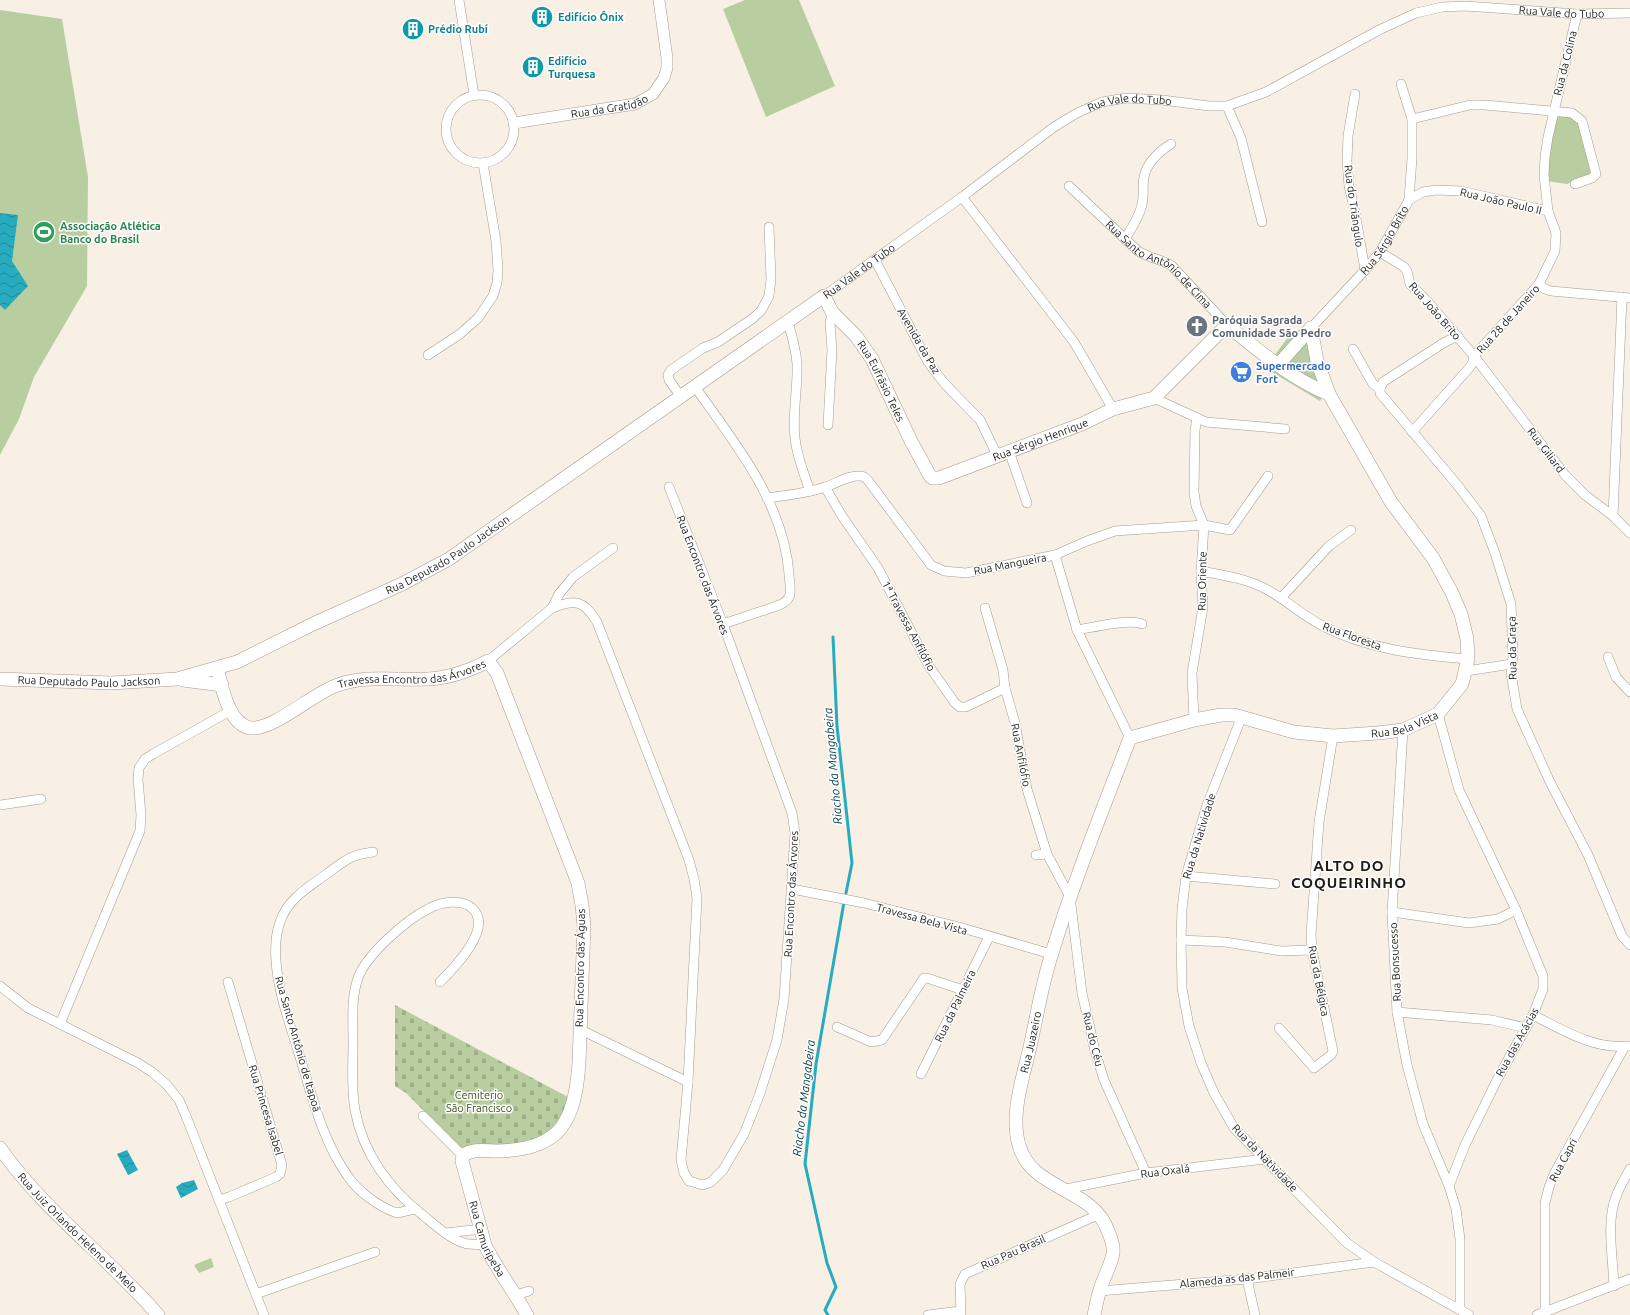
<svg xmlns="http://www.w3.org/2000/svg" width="1630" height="1315" viewBox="0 0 1630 1315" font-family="Ubuntu,sans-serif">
<defs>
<pattern id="cemetery-stones" width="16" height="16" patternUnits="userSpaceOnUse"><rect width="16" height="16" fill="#b9cea0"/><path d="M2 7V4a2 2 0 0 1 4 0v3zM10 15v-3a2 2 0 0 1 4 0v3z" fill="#9fb089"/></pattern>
<pattern id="water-waves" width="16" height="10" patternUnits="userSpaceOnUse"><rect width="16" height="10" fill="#26acbe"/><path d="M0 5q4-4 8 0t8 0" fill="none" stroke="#208b99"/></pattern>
</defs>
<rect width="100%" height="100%" fill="#f8f0e5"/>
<!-- cemetery -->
<path fill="url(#cemetery-stones)" d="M395 1005 568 1097C565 1105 561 1122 555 1128 532 1152 490 1148 459 1147L406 1093 395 1086Z"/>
<!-- park -->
<path fill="#b9cea0" d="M745 0H799L835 86 766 117 723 9Z
M0 10 62 19 88 177 87 286 34 377 19 419 0 455Z
M1553 112 1575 115 1582 122 1592 173 1567 184 1547 181Z
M1306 328 1327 389 1320 401 1265 368 1292 332Z
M211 1258 214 1267 199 1273 194 1265Z"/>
<!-- water -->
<path fill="url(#water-waves)" d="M0 213 18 215 12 261 28 286 5 310 0 305Z
M127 1150 138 1170 128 1175 117 1154Z
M194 1180 198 1189 181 1198 176 1187 182 1183Z"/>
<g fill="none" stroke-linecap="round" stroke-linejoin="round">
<!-- stream -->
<path stroke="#26acbe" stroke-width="3" d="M833 637 837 726 852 863 846 893
M828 1315 825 1310 836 1287 827 1263 805 1164 816 1064 844 902"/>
<!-- minor casing -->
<g stroke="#a39b92" stroke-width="10">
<g id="minor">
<path d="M459 0 474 95"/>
<path d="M1355 94 1348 136 1347 161 1349 186 1355 212 1365 270"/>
<circle cx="480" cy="129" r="34"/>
<path d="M1227 106 1241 138 1262 222"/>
<path d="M1412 119 1470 105H1485L1572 113 1582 121 1596 174 1592 178 1575 184"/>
<path id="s1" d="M1069 186 1138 251C1149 258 1161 259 1172 266L1227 325"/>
<path d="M962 197 1074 342 1113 409"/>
<path d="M1409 200 1423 192 1436 190 1461 191 1548 211"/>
<path d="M1125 239C1131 229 1138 219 1141 208 1145 198 1142 188 1144 177 1147 163 1158 152 1171 144"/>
<path d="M1380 252 1404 267 1407 271 1410 284 1428 302 1474 356 1565 475 1585 495 1613 516 1630 533"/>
<path d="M875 260 928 362 944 383 980 420 997 455"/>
<path d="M1539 284 1545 289 1551 291 1630 298"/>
<path id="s2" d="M824 296 962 197 1054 127 1077 113 1102 102 1126 98 1162 100 1209 106H1227L1266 92 1379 30 1416 13 1442 7 1465 6 1577 14 1630 13"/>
<path d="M788 322C792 336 796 349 797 364 798 389 792 413 795 438 797 457 804 474 810 491"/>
<path id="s3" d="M1311 328 1365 270 1380 252 1409 200 1412 158V119L1401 84"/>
<path d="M1458 336 1445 342 1383 382 1380 389V393L1459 487 1481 516 1495 553 1511 604 1513 657 1511 673 1517 709 1550 782 1588 855 1622 936 1630 945"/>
<path d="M1353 349 1373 384 1380 389"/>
<path d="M428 355 460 334 478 318 493 296 497 283 498 270 496 241 483 163"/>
<path d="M695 387C735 443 784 503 789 574 790 591 795 599 777 606L723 624"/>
<path d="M681 397 669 380 668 375 671 370 703 348 718 342 752 319 761 311 769 296 771 279 769 227"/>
<path d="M1154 398 1206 422 1285 429"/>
<path d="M828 425 832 350 830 323 832 312"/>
<path d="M1412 432 1470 367 1473 362 1474 356 1539 284 1555 251 1556 233 1548 211 1544 175 1545 157 1548 137 1577 14"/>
<path d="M1009 451 1027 503"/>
<path d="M825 487 842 516 878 568 929 666 955 703 960 707H966L1005 688"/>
<path d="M767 498C786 495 806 494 825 487 836 484 848 475 860 476 865 476 867 479 870 483L931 565 944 571 966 573 1055 555 1087 541 1115 531 1204 525 1230 530 1268 476"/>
<path d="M1613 516 1622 297"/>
<path d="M1055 555 1077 630 1130 738"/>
<path d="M1201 571C1221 575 1243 578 1262 587 1283 597 1300 614 1321 625 1366 649 1418 655 1468 659"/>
<path d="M1281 598 1329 546 1351 530"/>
<path d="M552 608C575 599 584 600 597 622L689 860 694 879 697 898 688 1082 681 1160 684 1173 689 1181 703 1185 711 1182 723 1170 744 1134 759 1096 777 1040 784 999 795 833 792 813 723 624 669 487"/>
<path d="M985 608 1003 670 1005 688 1015 723 1027 789 1047 854 1070 897 1082 993 1095 1051 1104 1080 1146 1173"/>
<path d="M1077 630C1091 628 1130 618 1142 624"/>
<path d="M1608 657 1616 677 1630 692"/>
<path d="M488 661 552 608 559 594 573 577 613 548"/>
<path d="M1466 671 1512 664"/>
<path d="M1438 714 1459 790 1516 910 1543 976V989L1533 1015 1498 1078 1465 1145 1449 1186"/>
<path d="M1242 716 1207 805 1186 876 1182 909 1181 940 1182 988 1189 1026 1201 1063 1214 1093 1234 1128 1347 1243 1374 1262 1469 1315"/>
<path d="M1194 720 1192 673 1203 607 1201 571 1204 525 1196 506 1194 492 1195 430 1197 418"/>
<path d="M1403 730 1392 912 1397 1012 1407 1065 1423 1124 1449 1186 1456 1209 1460 1239V1309"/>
<path d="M0 805 41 799"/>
<path d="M373 852C365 853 358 854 350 858 342 862 335 868 328 873 309 887 288 898 280 922 276 933 275 948 276 961 278 992 290 1024 299 1054 312 1095 322 1140 347 1175 357 1191 379 1207 397 1213L415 1209"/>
<path d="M1036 855 1047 854"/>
<path d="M1186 876 1275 884"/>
<path d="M792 889 864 903 959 927 1051 954"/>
<path d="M1392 912 1469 923 1498 919 1516 910"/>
<path d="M1181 940 1225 942 1281 951 1312 950"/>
<path d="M440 982C454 968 493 929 473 909 462 898 440 902 428 909 406 920 366 955 358 978 351 997 353 1021 353 1041 353 1064 351 1088 355 1110 363 1154 390 1190 424 1216 436 1226 449 1238 464 1243 470 1245 478 1244 485 1245"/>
<path d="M0 986 28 1008 138 1063 152 1072 167 1085 179 1100 186 1116 264 1315"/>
<path d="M1397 1012 1492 1020 1526 1028"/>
<path d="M1533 1015C1563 1030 1594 1050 1629 1046"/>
<path d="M60 1024 140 831 141 815 138 779 139 768 145 759 153 754 230 711"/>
<path d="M837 1027 871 1042 882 1040 924 978H927L963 990"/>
<path d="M1279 1028 1314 1068 1331 1055 1333 1051 1312 950 1311 935 1319 822 1333 736"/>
<path d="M579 1029 688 1082"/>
<path d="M921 1074 989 937"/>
<path d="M423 1116 463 1156"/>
<path d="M1066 1189 1146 1173 1265 1159"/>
<path d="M219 1200 229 1197 276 1177 280 1174 282 1165 228 982"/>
<path d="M446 1233 481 1229"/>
<path d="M1247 1279 1255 1315"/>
<path d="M1614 1286C1613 1259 1606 1221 1616 1197 1619 1187 1625 1178 1630 1169"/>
<path d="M1099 1291 1247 1279 1374 1262"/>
<path d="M256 1294 375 1252"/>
<path d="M516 1295 529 1291"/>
<path d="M1545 1311V1203L1549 1187 1554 1174 1625 1046"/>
<path d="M928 1315 960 1311"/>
<path d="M961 1315 960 1284 965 1274 1100 1214"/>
<path d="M1537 1315 1630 1279"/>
</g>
</g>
<!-- tertiary casing -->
<g stroke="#a39b92" stroke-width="12">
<g id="tertiary">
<path id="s4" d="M514 123 635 104 653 94 664 78 667 68V58L659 0"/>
</g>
</g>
<!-- secondary casing -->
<g stroke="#a39b92" stroke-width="14">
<g id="secondary">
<path d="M1278 365 1311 328"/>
<path id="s5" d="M217 668C222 686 228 725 251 728 273 730 313 694 335 686 365 674 396 681 428 679 449 678 469 671 488 661L497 673 578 883 582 905 584 926 579 1063C575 1121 561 1150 498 1151 486 1151 472 1148 463 1156L462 1161 485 1245C497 1270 514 1291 527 1315"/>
<path id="s6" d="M0 679 111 683 177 679 237 662 313 624 402 584 449 559 824 296 832 312 856 336 872 359 911 441 930 476 932 478H939L1082 424 1113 409 1154 398 1227 325C1259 351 1290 378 1329 394"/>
<path d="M183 680 222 685"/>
<path id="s7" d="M0 1148C44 1211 108 1257 158 1315"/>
<path id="s8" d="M1094 1315C1096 1307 1097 1298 1100 1290 1103 1278 1111 1266 1113 1253 1114 1246 1111 1238 1108 1231 1093 1187 1031 1191 1019 1145 1010 1114 1023 1078 1030 1047 1037 1016 1042 983 1052 953 1074 880 1103 809 1130 738L1194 720 1221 715H1234L1294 732 1333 736 1378 733 1403 730 1438 714 1462 684 1468 659 1467 639 1461 614 1452 593 1433 558 1391 502 1329 394 1317 361 1311 328"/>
</g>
</g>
<!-- minor -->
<use href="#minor" stroke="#fff" stroke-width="9"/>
<!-- tertiary -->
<use href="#tertiary" stroke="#fff" stroke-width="11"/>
<!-- secondary -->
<use href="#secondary" stroke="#fff" stroke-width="13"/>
</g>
<!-- icons -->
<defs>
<g id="building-disc" transform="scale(1.15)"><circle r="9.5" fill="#0f9aa8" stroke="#fefefe"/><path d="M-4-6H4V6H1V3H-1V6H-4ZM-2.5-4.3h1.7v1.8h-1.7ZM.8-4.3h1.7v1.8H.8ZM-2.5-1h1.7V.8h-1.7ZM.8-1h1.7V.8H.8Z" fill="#fff"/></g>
<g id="stadium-disc" transform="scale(1.15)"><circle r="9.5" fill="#2e9e5b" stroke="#fefefe"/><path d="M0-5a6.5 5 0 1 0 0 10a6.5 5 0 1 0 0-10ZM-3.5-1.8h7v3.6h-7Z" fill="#fff"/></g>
<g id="church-disc" transform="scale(1.15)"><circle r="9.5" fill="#6b7280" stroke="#fefefe"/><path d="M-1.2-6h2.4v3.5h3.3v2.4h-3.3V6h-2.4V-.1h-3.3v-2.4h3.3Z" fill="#fff"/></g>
<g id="supermarket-disc" transform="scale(1.15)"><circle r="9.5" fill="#3f7fe0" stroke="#fefefe"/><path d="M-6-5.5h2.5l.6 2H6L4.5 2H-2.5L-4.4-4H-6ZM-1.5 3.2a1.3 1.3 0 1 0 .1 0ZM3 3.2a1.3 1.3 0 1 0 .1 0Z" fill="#fff"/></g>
</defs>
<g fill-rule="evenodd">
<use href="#building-disc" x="542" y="17"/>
<use href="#building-disc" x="413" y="29"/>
<use href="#building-disc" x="533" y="67"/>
<use href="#stadium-disc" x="44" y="232"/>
<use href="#church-disc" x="1197" y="326"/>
<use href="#supermarket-disc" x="1241" y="372"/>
</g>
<g text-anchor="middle" stroke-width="3" stroke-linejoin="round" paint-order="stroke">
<!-- street labels -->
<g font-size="11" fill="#1f1c18" stroke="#fefefe">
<text dy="4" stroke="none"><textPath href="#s2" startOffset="823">Rua Vale do Tubo</textPath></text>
<text transform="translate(1565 63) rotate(-76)" y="4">Rua da Colina</text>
<text dy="4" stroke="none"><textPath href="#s4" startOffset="97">Rua da Gratidão</textPath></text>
<text dy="4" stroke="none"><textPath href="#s2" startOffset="367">Rua Vale do Tubo</textPath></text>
<text transform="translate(1501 201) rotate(13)" y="4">Rua João Paulo II</text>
<text transform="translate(1354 206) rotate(82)" y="4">Rua do Triângulo</text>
<text dy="4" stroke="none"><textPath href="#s3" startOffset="115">Rua Sérgio Brito</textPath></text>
<text dy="4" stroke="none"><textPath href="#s1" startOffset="120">Rua Santo Antônio de Cima</textPath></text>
<text dy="4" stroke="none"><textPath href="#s2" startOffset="43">Rua Vale do Tubo</textPath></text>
<text transform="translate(1435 311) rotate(49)" y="4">Rua João Brito</text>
<text transform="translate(1508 319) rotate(-48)" y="4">Rua 28 de Janeiro</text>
<text transform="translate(919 341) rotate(60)" y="4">Avenida da Paz</text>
<text dy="4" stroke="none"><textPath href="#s6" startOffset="1037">Rua Eufrãsio Teles</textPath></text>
<text dy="4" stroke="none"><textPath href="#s6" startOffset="1262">Rua Sérgio Henrique</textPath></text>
<text transform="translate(1546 450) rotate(53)" y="4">Rua Giliard</text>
<text dy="4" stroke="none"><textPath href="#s6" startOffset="476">Rua Deputado Paulo Jackson</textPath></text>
<text transform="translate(1010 564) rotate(-11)" y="4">Rua Mangueira</text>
<text transform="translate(703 575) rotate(69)" y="4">Rua Encontro das Árvores</text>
<text transform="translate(1202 581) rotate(-89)" y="4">Rua Oriente</text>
<text transform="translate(909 626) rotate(62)" y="4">1ª Travessa Anfilófio</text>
<text transform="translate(1352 636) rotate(20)" y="4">Rua Floresta</text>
<text transform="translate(1512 648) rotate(-91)" y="4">Rua da Graça</text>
<text dy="4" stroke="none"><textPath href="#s5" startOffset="246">Travessa Encontro das Árvores</textPath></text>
<text dy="4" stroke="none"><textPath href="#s6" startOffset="89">Rua Deputado Paulo Jackson</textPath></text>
<text dy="4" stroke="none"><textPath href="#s8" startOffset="922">Rua Bela Vista</textPath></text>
<text transform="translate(1021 755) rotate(79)" y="4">Rua Anfilófio</text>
<text transform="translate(1199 836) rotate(-73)" y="4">Rua da Natividade</text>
<text transform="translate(791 894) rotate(-87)" y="4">Rua Encontro das Árvores</text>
<text transform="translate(922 919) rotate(15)" y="4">Travessa Bela Vista</text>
<text transform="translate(1395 962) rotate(-93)" y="4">Rua Bonsucesso</text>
<text transform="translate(580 968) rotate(-89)" y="4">Rua Encontro das Águas</text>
<text transform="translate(1319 981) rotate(79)" y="4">Rua da Bélgica</text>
<text transform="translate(955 1006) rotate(-64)" y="4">Rua da Palmeira</text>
<text transform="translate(1093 1039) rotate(76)" y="4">Rua do Céu</text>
<text dy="4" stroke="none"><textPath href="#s8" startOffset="320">Rua Juazeiro</textPath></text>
<text transform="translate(1517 1042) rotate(-61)" y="4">Rua das Acácias</text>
<text transform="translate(298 1044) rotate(74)" y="4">Rua Santo Antônio de Itapoã</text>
<text transform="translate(266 1110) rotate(73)" y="4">Rua Princesa Isabel</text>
<text transform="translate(1265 1158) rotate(46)" y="4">Rua da Natividade</text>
<text transform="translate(1563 1160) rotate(-62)" y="4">Rua Capri</text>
<text transform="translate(1165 1171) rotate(-7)" y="4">Rua Oxalá</text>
<text dy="4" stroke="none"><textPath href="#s7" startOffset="115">Rua Juiz Orlando Heleno de Melo</textPath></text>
<text dy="4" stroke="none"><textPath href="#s5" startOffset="1006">Rua Camuripeba</textPath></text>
<text transform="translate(1013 1252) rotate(-24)" y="4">Rua Pau Brasil</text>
<text transform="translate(1237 1278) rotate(-6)" y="4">Alameda as das Palmeir</text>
</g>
<!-- culture labels -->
<g font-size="11" font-weight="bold" fill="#0d838f" stroke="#fefefe" text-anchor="start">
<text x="558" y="21">Edifício Ônix</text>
<text x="428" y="33">Prédio Rubí</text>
<text x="548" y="65">Edifício<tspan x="548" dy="13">Turquesa</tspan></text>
</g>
<!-- leisure labels -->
<g font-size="11" font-weight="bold" fill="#27864d" stroke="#fefefe" text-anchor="start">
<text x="60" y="230">Associação Atlética<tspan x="60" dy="13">Banco do Brasil</tspan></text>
</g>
<!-- worship labels -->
<g font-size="11" font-weight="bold" fill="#5b616d" stroke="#fefefe" text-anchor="start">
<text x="1212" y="324">Paróquia Sagrada<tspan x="1212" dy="13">Comunidade São Pedro</tspan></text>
</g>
<!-- shop labels -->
<g font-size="11" font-weight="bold" fill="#366cbe" stroke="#fefefe" text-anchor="start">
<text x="1256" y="370">Supermercado<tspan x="1256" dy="13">Fort</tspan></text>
</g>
<!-- park labels -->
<g font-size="11" fill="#384d16" stroke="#fefefe">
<text x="479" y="1099">Cemiterio<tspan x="479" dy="13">São Francisco</tspan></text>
</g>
<!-- water labels -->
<g font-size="12" font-style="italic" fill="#033f46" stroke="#fefefe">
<text transform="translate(833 766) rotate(-95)" y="4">Riacho da Mangabeira</text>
<text transform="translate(804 1098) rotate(-83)" y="4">Riacho da Mangabeira</text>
</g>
<!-- district labels -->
<g font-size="15" font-weight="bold" letter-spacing="1" fill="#1f1c18" stroke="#fefefe">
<text x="1349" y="871">ALTO DO<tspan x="1349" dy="17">COQUEIRINHO</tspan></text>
</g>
</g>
</svg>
